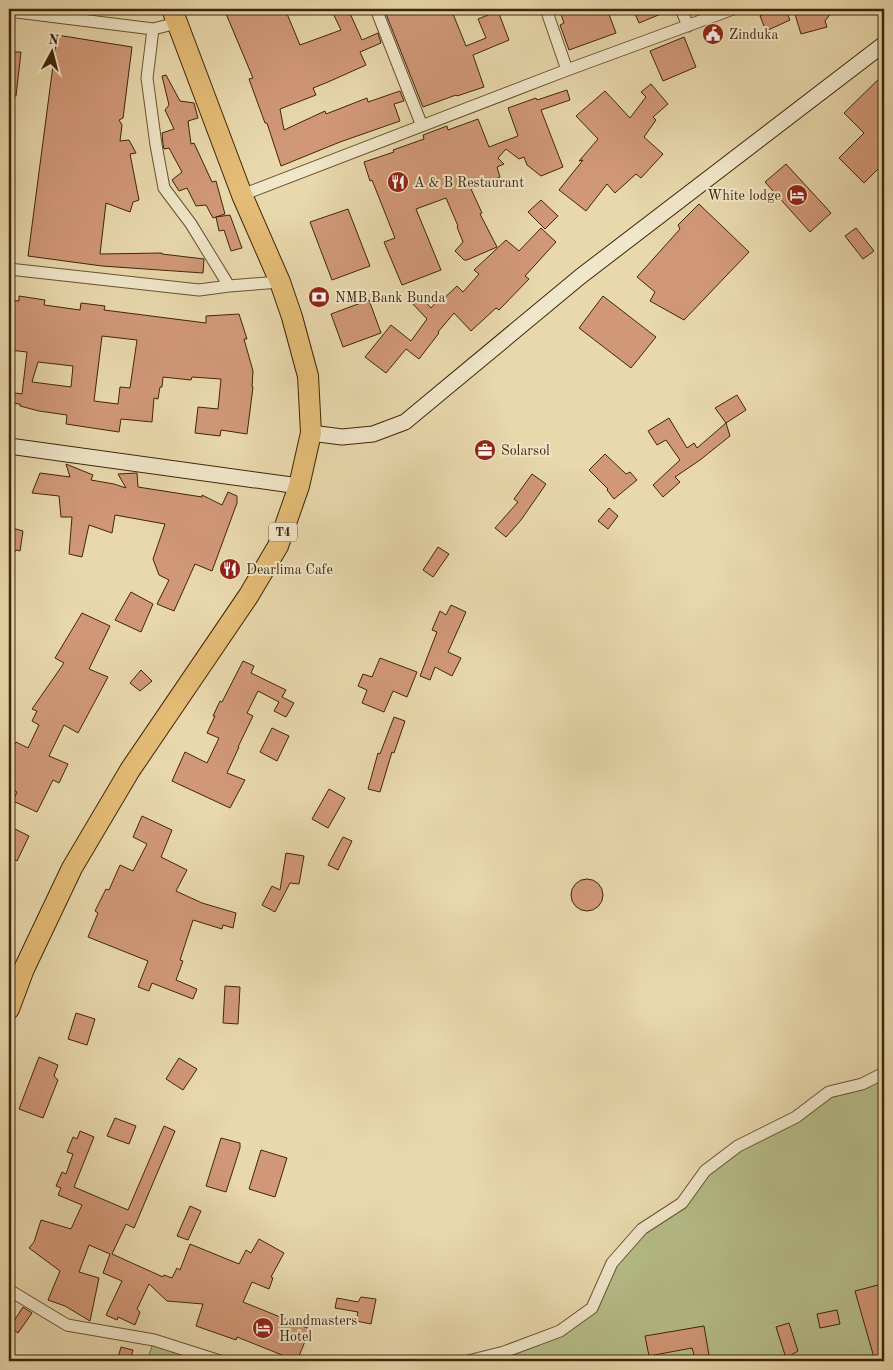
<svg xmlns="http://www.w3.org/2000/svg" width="893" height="1370" viewBox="0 0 893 1370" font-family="'Old Standard TT',serif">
<rect width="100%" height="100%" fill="#e8d8ac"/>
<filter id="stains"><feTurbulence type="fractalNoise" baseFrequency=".004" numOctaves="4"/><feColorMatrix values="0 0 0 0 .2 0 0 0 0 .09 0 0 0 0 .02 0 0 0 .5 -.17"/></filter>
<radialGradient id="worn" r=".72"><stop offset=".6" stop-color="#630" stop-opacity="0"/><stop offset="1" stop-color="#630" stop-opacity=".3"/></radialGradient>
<!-- green -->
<path fill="#b6be89" stroke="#7a724a" d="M884 1073V1361H468L560 1331 592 1308 612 1263 642 1229 681 1203 705 1171 829 1092Z
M154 1340 220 1361H147Z"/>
<!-- building -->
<path fill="#d19877" stroke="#3f250a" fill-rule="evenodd" d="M224 9H285L300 45 341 30 331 9H348L362 40 378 33 381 43 360 52 366 65 328 82 313 88 316 95 280 109 284 130 325 111 326 114 367 98 368 102 400 91 404 101 394 104 400 121 340 142 281 166 267 123H265L249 79 253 78Z
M384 9H451L466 46 486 38 478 19 498 11 509 40 473 55 484 87 457 96 456 95 423 107Z
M559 9H607L616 33 569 50 560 25 564 23Z
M633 9H673L639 23Z
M775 9H785L790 20 766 31 760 16Z
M801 9H834L825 21 827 27 801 34 794 11Z
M57 35 132 47 123 118 119 120 122 125 120 141 129 140 136 153 130 154 139 200 133 202 130 212 106 203 100 254 162 253V254L204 259 203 273 102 266 28 256Z
M684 37 696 67 663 81 650 51Z
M9 52H21L16 96H9Z
M884 74V163L864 183 839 158 864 133 844 113Z
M166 75 180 101 194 103 198 118 188 121 191 144 194 143 212 182 216 181 225 214 213 218 206 205 196 206 187 188 179 191 172 180 182 172 169 148 164 149 163 144 162 133 174 129 165 110 169 105 162 76Z
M651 84 668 104 653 117 656 120 644 137 663 154 641 178 636 174 615 193 607 184 586 211 559 190 583 160 579 161 598 139 576 116 605 91 630 118 646 97 641 92Z
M567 90 570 100 541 110 563 167 541 176 527 165 524 157 519 159 506 149 498 158 504 164 497 167 500 177 471 189 482 213 480 214 497 247 467 260H464L455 251 463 242 457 227 458 226 446 198 416 209 441 270 402 285 384 242 395 238 372 180 370 181 364 162 394 152 393 150 424 139 423 135 447 126 448 130 478 119 489 147 518 136 508 108 536 98 537 100Z
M786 164 831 213 810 232 765 182Z
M541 200 558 216 545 229 528 212Z
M699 204 749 252 684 320 650 301 655 292 637 277 680 229 678 225Z
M348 209 370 266 332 280 310 222Z
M230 215 242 248 231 251 224 230 219 231 216 217Z
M541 228 556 242 525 276 529 279 499 310 496 308 471 331 454 313 438 332 439 333 419 359 406 349 386 373 365 357 391 325 411 341 427 319 411 302 419 295 431 308 437 301 439 303 457 286 463 292 479 274 474 270 506 240 519 251Z
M856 228 874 251 863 259 845 236Z
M19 296 45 300 44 305 80 310 81 303 105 306 104 310 206 323V316L239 314 247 339H244L253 371 252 387H253L247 434 221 430 220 436 195 433 198 407 218 409 221 379 192 377 191 380 163 377 162 387H160L158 399 154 398 152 422 121 419 119 432 66 424 67 415 39 411 20 406V404L9 403V392L22 394 27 352 9 350V300L19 301ZM102 336 137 340 130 388 120 387 118 404 94 401ZM38 362 73 366 71 387 32 382Z
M603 296 656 337 631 368 579 328Z
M369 300 381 333 343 347 331 314Z
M737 395 746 410 726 423 715 408Z
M669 418 687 448 694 443 697 448 726 423 730 436 700 460 675 477 680 482 663 497 653 485 680 460 666 440 657 445 648 431Z
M605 454 626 474 630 472 637 480 614 499 607 490 608 489 589 470Z
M66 464 93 475 91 480 114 484 126 488 118 474 137 473 138 487 202 497V495L222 505 228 492 237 496V503L212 571 195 564 174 611 157 604 169 580 159 575 153 559 165 524 115 515 112 533 89 525 82 557 69 554 72 517H61L59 496 32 493 40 473 70 477Z
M532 474 546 484 521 520 506 537 495 528 518 502 514 499Z
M609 508 618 516 608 529 598 521Z
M9 527 23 531 20 551 16 550 9 562Z
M438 547 449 554 433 577 423 570Z
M131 592 153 604 141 632 115 620Z
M451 605 466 612 448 652 461 658 452 676 435 667 430 680 420 676 437 632 432 630 440 611 446 615Z
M82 613 110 626 89 669 108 677 78 733 64 725 49 756 68 764 59 783 53 780 37 812 13 801 17 792 9 788V756L16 742 28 748 39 725 32 721 37 711 32 709 64 663 55 658Z
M380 658 417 672 407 697 393 691 384 712 362 703 367 690 358 686 363 674 372 677Z
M243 661 254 666 251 673 286 690 282 697 294 703 286 717 274 711 279 702 258 691 247 713 253 716 238 747H239L227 773 245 780 230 808 172 781 185 752 207 763 219 738 207 733 215 716H213L220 701 222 702Z
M141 670 152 681 140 691 130 683Z
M394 717 405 721 394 753 392 752 380 792 368 789 378 753 380 754Z
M272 728 289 736 277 761 260 752Z
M329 789 345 798 328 828 312 819Z
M142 816 172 830 161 857 187 870 176 891 202 903 236 913 233 928 223 925 222 929 193 920 180 960 183 961 176 980 197 989 193 999 152 983 149 991 138 987 148 961 88 937 98 913 95 911 106 889 109 890 120 865 133 871 147 844 133 837Z
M9 826 29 836 17 861 9 856Z
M343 837 352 841 338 870 328 865Z
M286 853 304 856 299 884 290 883 275 912 262 905 272 886 280 890Z
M571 895a16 16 0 1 1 32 0a16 16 0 1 1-32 0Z
M225 986 240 987 238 1024 223 1023Z
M76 1013 95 1019 87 1045 68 1039Z
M39 1057 58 1065 54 1076 58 1080 43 1118 19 1109Z
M179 1058 197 1069 183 1090 166 1079Z
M115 1118 136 1126 129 1144 107 1136Z
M164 1126 175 1131 134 1228 126 1224 112 1254 163 1277 164 1275 172 1278 177 1268 180 1270 190 1244 239 1264 246 1250 251 1253 259 1239 284 1253 271 1277 273 1278 269 1289 252 1282 243 1302 310 1329 297 1361 237 1337 236 1340 196 1326 203 1304 167 1301 149 1284 137 1309 140 1312 135 1325 118 1317 117 1320 106 1315 122 1281 103 1273 110 1254 89 1245 79 1272 99 1278 90 1321 65 1306 48 1300 60 1271 29 1248 34 1242 41 1220 71 1229 82 1205 58 1195 61 1188 56 1186 62 1172 66 1174 73 1154 67 1152 73 1137 77 1139 80 1131 94 1137 74 1187 128 1210Z
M221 1138 240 1143V1148L226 1192 206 1186Z
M261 1150 287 1158 275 1197 249 1189Z
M190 1206 201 1211 188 1240 177 1236Z
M878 1285 884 1305V1361H875L855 1291Z
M361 1297 376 1299 371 1324 356 1321 358 1312 335 1308 337 1298 358 1302Z
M23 1307 32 1313 18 1333 10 1327Z
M837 1310 840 1324 820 1328 817 1314Z
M789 1323 798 1351 786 1358 776 1327Z
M704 1326 710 1361H696L692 1348 649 1356 645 1336Z
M121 1347 133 1350 130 1361H117Z"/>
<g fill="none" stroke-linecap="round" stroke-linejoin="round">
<!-- street casing -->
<g stroke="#695232" stroke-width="13">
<path id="street" d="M376 9 422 126
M546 9 567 70
M681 9 688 26
M9 11 153 29 177 23
M153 29 147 78 156 145 164 188 191 224 229 286
M242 195 567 70 733 9
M9 269 199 290 229 286 280 282
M9 1290 67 1325 154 1340 220 1361
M468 1361 504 1352 560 1331 592 1308 612 1263 642 1229 682 1203 705 1171 738 1146 796 1117 829 1092 862 1084 884 1073"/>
</g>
<!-- secondary casing -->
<g stroke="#3f250a" stroke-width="17">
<path id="secondary" d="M311 433 342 437 373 434 405 422 581 276 884 44
M9 446 299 486"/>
</g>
<!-- highway casing -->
<g stroke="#3f250a" stroke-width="22">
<path id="highway" d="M9 1009 24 969 72 868 130 770 249 595 278 546 299 486 311 433 308 376 292 317 280 282 242 195 172 9"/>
</g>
<!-- street -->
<use href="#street" stroke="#f0e6c9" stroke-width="11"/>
<!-- secondary -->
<use href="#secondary" stroke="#f0e6c9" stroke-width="15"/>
<!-- highway -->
<use href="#highway" stroke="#e4bc76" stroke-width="20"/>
</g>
<!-- icons -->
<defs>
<g id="civic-disc" transform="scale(1.125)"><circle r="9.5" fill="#8f2418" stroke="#f0e6c9"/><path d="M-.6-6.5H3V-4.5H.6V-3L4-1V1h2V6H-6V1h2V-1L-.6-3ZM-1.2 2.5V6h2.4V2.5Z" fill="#fff"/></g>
<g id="restaurant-disc" transform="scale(1.125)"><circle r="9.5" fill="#8f2418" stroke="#f0e6c9"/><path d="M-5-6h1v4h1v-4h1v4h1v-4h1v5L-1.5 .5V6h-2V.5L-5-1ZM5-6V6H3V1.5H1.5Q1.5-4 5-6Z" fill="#fff"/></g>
<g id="hotel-disc" transform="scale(1.125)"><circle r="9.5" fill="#8f2418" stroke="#f0e6c9"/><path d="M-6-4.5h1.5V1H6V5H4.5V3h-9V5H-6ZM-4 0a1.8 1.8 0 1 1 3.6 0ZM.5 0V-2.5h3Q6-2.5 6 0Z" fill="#fff"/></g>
<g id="bank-disc" transform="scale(1.125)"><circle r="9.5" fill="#8f2418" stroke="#f0e6c9"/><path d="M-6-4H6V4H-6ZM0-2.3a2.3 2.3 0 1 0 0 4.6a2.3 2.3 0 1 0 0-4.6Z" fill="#fff"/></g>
<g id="office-disc" transform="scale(1.125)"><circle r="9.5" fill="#8f2418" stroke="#f0e6c9"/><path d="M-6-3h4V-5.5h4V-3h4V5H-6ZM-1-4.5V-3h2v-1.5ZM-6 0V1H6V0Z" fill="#fff"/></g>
</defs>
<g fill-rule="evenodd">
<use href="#civic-disc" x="713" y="34"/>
<use href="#restaurant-disc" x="398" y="182"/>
<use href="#hotel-disc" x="797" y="195"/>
<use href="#bank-disc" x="319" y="297"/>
<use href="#office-disc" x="485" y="450"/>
<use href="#restaurant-disc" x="230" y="569"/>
<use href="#hotel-disc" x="263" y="1328"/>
</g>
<g text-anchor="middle" stroke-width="4" stroke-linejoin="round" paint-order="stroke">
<!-- shield labels -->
<rect fill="#f0e6c9" stroke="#745f43" stroke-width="1" x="269" y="522.5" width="28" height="19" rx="4"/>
<g font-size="12" font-weight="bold" fill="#3f250a">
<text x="283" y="536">T4</text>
</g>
<!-- poi labels -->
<g font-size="14" fill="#3f250a" stroke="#f0e6c9" text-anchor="start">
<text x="729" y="39">Zinduka</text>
<text x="414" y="187">A &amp; B Restaurant</text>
<text x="781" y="200" text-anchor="end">White lodge</text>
<text x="335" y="302">NMB Bank Bunda</text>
<text x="501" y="455">Solarsol</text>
<text x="246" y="574">Dearlima Cafe</text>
<text x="279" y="1325">Landmasters<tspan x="279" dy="16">Hotel</tspan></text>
</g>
</g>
<!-- margin -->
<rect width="893" height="1370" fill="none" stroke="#e8d8ac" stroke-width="30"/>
<rect x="10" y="10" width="873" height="1350" fill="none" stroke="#3f250a" stroke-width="2.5"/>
<rect x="15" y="15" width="863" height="1340" fill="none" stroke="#3f250a"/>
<!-- north arrow -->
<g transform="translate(52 52) rotate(7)" stroke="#f0e6c9" stroke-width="4" paint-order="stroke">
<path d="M0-4L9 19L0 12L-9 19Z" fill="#3f250a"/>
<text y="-8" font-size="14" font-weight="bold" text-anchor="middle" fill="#3f250a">N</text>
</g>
<rect width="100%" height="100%" filter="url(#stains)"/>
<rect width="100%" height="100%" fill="url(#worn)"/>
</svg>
